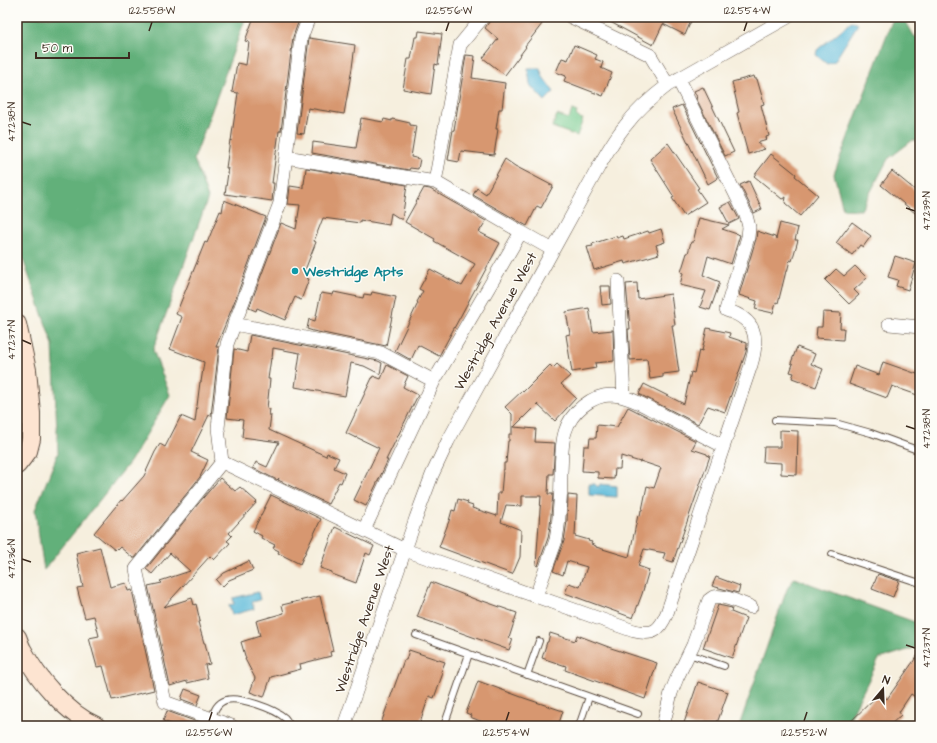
<svg xmlns="http://www.w3.org/2000/svg" width="937" height="743" viewBox="0 0 937 743" font-family="'Architects Daughter',sans-serif">
<rect width="100%" height="100%" fill="#fdfcf7"/>
<filter id="ink" filterUnits="userSpaceOnUse"><feTurbulence type="fractalNoise" baseFrequency=".025" numOctaves="2"/><feDisplacementMap in="SourceGraphic" scale="8" xChannelSelector="R" yChannelSelector="G"/><feConvolveMatrix kernelMatrix="1 2 1 2 8 2 1 2 1" color-interpolation-filters="sRGB"/></filter>
<filter id="wash" filterUnits="userSpaceOnUse"><feTurbulence type="fractalNoise" baseFrequency=".012" numOctaves="4" result="noise"/><feDisplacementMap in="SourceGraphic" scale="16" xChannelSelector="R" yChannelSelector="G"/><feGaussianBlur stdDeviation="0.9" result="paint"/><feColorMatrix in="noise" values="0 0 0 0 0 0 0 0 0 0 0 0 0 0 0 0 0 1.4 0 .05"/><feComposite in="paint" operator="in"/></filter>
<g filter="url(#wash)">
<rect width="100%" height="100%" fill="#f6efde"/>
<!-- green -->
<path fill="#78cc90" stroke="#5a7b57" d="M572 110 577 112 576 115 579 118 583 119 577 136 552 127 557 115 569 119Z"/>
<!-- forest -->
<path fill="#62b07a" stroke="#4e6d4c" d="M17 17H246L194 159 208 198 153 350 170 395 130 462 44 570 35 510 58 453 53 345 17 242Z
M904 18 914 36 920 39V142L913 140 888 159 861 210 843 209 834 174 892 21Z
M794 578 920 624V646L879 659 846 726H739L787 589Z"/>
<!-- water -->
<path fill="#5bbad9" stroke="#4b727c" d="M852 21 858 24 834 62 827 64 816 55 817 50Z
M528 68H540L543 77 554 92 545 101 530 85Z
M589 484H595L598 487 600 484 617 486V497L589 495Z
M258 592 260 600 252 602 254 609 232 615 229 605 234 604 233 598Z"/>
<g id="blocks">
<!-- building -->
<path fill="#d7976f" d="M254 17H300L293 37 281 131H279L272 183H274L272 201 225 194 228 173H227L228 168H226L230 140 231 141 238 93 232 92 237 63 246 65 249 42 245 41Z
M491 17H532L542 24 525 46 526 47 505 75 483 58 498 39 485 28 489 22Z
M601 17H682L691 21 685 35 663 24 653 45Z
M419 31 442 34 438 65 435 64 431 94 403 89 408 59H411L415 37H418Z
M309 38 355 45 352 68 344 114 308 108 304 134 297 133Z
M574 45 597 55 595 59 603 62 601 68 612 73 603 96 564 81 566 76 556 72 562 58 568 60Z
M466 55 475 56 472 78 505 83 502 109H499L496 129H498L494 155 461 151 459 162 448 160 453 130H454Z
M754 76 755 79H757L761 93 764 104 761 105 769 136 766 137 767 140 757 143 765 149 748 154 737 113 739 112 732 82Z
M703 87 734 152 725 156 696 98 697 97 694 91Z
M682 105 718 178 708 184 672 109Z
M361 118 383 122 384 119 392 121V119L410 123V125L416 126 411 157 420 159 418 169 410 168 409 170 312 153 313 142 356 148Z
M668 143 699 188 697 189 706 202 684 216 672 198 674 197 650 159Z
M771 154 796 174 795 176 818 195 800 216 785 203 786 197 782 199 754 176Z
M505 159 515 166 553 186 541 208 537 206 527 226 473 195 477 188 486 194Z
M306 168 407 185 402 220 391 213 389 225 360 220V223L323 218 314 241 316 242 305 270 309 272 306 278 309 279 301 300 295 297 285 320 257 308 256 311 249 308 281 223 296 229 300 205 288 204 290 186 303 188V184H304Z
M892 171 920 194V217L881 185Z
M749 181 762 209 754 213 740 185Z
M424 188 430 189 486 221 479 232 500 243 439 356 418 345 411 360 395 351 418 303 417 302 423 291 419 289 430 269 462 286 475 264 434 241 435 239 405 222Z
M224 200 266 217 232 308 216 347H219L211 416 209 415 191 452 208 460 200 477 135 558H133L120 547 118 549 117 548 115 550 94 533 121 500 122 501 144 476 155 452 160 444 165 447 181 416 195 422 200 382H201L204 362 170 349 182 317 176 314 205 242 207 243 220 211 222 212Z
M730 202 739 219 729 224 720 207Z
M699 218 729 225 722 229 740 235 731 264 708 256 703 275 720 282 710 310 700 307 706 291 680 285 683 273 681 272 687 253H688L691 242H693Z
M852 222 871 236 863 247 860 245 852 255 836 243Z
M780 223 798 228 795 240H798L792 261 790 260 787 272 786 271 778 303 776 302 773 313 755 309 757 301 739 295 756 239 757 231 775 237 776 239Z
M661 229 665 242 656 245 659 254 625 264 624 261 594 270 587 247 593 246 592 244 616 236 617 238 623 236 624 239 648 231 649 233Z
M895 256 916 263 908 290 896 286 898 280 888 277Z
M855 266 867 278 854 290 859 295 849 304 825 280 836 269 844 276Z
M637 283 638 299 671 294 675 325H672L679 372 663 374V377L650 379 647 359 630 360 628 329H630L626 284Z
M600 286H610L611 304 602 305Z
M334 292 363 298 364 294 371 295 372 292 396 297 386 346 313 331 307 329 309 319 315 321 321 293 333 295Z
M589 308 593 332 613 330 614 361 595 363 596 368 572 372 566 335 570 334 566 312Z
M823 312 841 313 840 328H844L843 340 816 338 817 327H822Z
M707 328 730 333 729 337 747 343V345L746 352 725 412 708 406 698 424 639 394 644 384 684 404 691 372 694 373 699 350 702 351Z
M250 335 378 361 382 363 380 374 364 366 351 363 345 396 295 387 300 353 273 348 272 359 271 358 268 379H270L267 409H270L269 415H271L269 430 326 456 327 453 339 458 334 468 345 473 341 483 339 482 328 504 278 480 279 478 277 480 253 468 256 462 267 467 279 442 242 437 243 428H242L243 420 227 418 234 349 247 352Z
M797 347 815 354 811 364 823 369 816 387 792 378 794 373 790 372 793 364 791 363Z
M883 362 920 375V396L892 386 887 398 849 384 855 366 879 375Z
M557 364 570 376 561 384 576 398 555 421 537 404 514 427 536 429 535 442 555 443 553 474H549L548 494H553L550 526 548 538 538 566 536 565 541 496H522V506L506 505 501 522 521 530 520 557 514 571 512 574 439 547 449 521 452 510 455 511 458 499 468 502 467 504 473 506 472 508 497 516 498 493H501L503 470H504V463H506L508 441H509V434H512V414L505 407 522 391 523 392 550 365 553 368Z
M387 365 408 376 403 387 418 395 386 460H388L366 506 354 500 379 448 356 437V438L346 433 373 376 381 379Z
M628 407 696 441 692 449 707 454V455L710 456 673 562 663 559 665 553 644 549 638 566 649 570 642 594 633 618 565 593 569 583 580 587 587 567 567 561 563 575 553 571 564 541 567 521 568 495 577 496 575 536 589 540 588 541 592 542 591 544 596 546V547L629 557 638 515 640 516 641 510H642L647 486 654 488 661 468 640 461V462L621 456 620 469H615L614 479 598 478V472L582 471 584 446H589L590 438H596L597 425 617 427Z
M780 430 798 431 797 475 781 474V463L763 462 764 447H780Z
M220 478 235 491 240 487 257 502 229 533 232 536 227 541 230 543 214 560 210 556 164 607 192 598 194 605 196 604 200 621 198 622 204 643H205L210 664 205 665 208 678 187 683V681L170 686 148 586 162 583 160 581 190 571 170 553 152 574 146 569 198 504Z
M271 495 321 519 300 564 278 553 279 551 273 548 275 545 261 538 262 536 253 531Z
M335 527 374 546 370 555 366 553 356 583 332 574V572L320 568Z
M100 547 110 587 126 583 128 591 132 590 154 690 112 700 103 666 97 667 89 638 99 636 94 616 85 618 77 588 83 587 76 553Z
M249 561 253 570 229 580 222 587 216 580 224 573Z
M878 574 899 581 893 597 872 589Z
M716 577 740 586 738 593 712 586Z
M431 582 482 602 483 601 517 613 509 638 513 639 509 650 417 617Z
M320 596 333 651 330 652 331 656 300 664 301 669 271 677 264 697 250 692 255 678 245 659H246L241 642 260 636 256 621 284 613 282 605Z
M718 605 732 608 731 612 746 618 732 658 703 648Z
M550 633 575 641 577 635 611 648 657 663 645 699 565 670 566 666 542 658 547 642H548Z
M409 650 445 662 441 672 443 673 434 698 429 696 419 726H380L404 660H406Z
M920 652V700L911 694 899 712 901 715 889 726H846L880 693 887 699Z
M478 681 524 698 563 711 558 726H493L470 717 471 715 466 713Z
M698 682 728 692 716 726H694L684 723Z
M185 689 201 695 197 705 181 699Z
M167 711 208 726H176L163 721Z"/>
</g>
</g>
<g filter="url(#ink)">
<use href="#blocks" fill-opacity="0" stroke="#57483b" stroke-width="1"/>
<g fill="none" stroke-linecap="round" stroke-linejoin="round">
<!-- lane casing -->
<g stroke="#57483b" stroke-width="8">
<path id="lane" d="M775 420 835 423 871 433 920 451
M832 554 920 583
M416 635 638 714
M689 654 724 666
M527 675 539 641
M212 719C214 710 217 703 226 700 239 696 275 709 285 718 287 720 288 723 290 726
M444 726 469 654
M579 726 589 697"/>
</g>
<!-- street casing -->
<g stroke="#57483b" stroke-width="14">
<path id="street" d="M571 17 650 55 668 85
M286 157 435 182 521 232 434 381 364 530
M435 182 460 45 483 17
M521 232 553 250
M618 281 624 397
M234 324 381 353 434 381
M889 324 920 327
M222 462 405 550 634 631C653 635 659 632 667 613L751 365C760 336 755 319 726 310L748 237 749 227 746 215 678 79
M536 596 556 540 558 527C560 509 561 490 561 472 562 459 561 445 565 432 571 412 591 395 612 395 630 396 648 408 663 415 683 425 703 436 723 446
M232 726 165 702 136 569 222 462 218 428 227 344 280 203 301 38 309 17
M344 726 416 518 432 475 448 441 598 168C606 154 614 139 625 126 637 110 652 97 668 85L788 17
M663 726 671 693 677 678 693 645 709 600C711 599 712 597 714 597 723 594 742 604 751 607"/>
</g>
<!-- secondary casing -->
<g stroke="#57483b" stroke-width="20">
<path id="secondary" d="M17 324 27 370 31 413V439L28 451 17 465
M17 637C19 641 20 647 23 651 37 678 67 714 96 726"/>
</g>
<!-- lane -->
<use href="#lane" stroke="#fff" stroke-width="6"/>
<!-- street -->
<use href="#street" stroke="#fff" stroke-width="13"/>
<!-- secondary -->
<use href="#secondary" stroke="#fde4d1" stroke-width="18"/>
</g>
</g>
<!-- ticks -->
<path fill="none" stroke="#3b2a1e" stroke-width="1.5" d="M149 31 152 22M446 31 449 22M744 31 747 22M22 122 31 125M906 208 915 211M22 340 31 344M906 426 915 429M22 559 31 562M906 645 915 648M209 721 212 712M506 721 509 712M804 721 807 712"/>
<!-- markers -->
<circle fill="#0f9aa8" stroke="#fdfcf7" stroke-width="1.5" cx="295" cy="271" r="4"/>
<g text-anchor="middle" stroke-width="3" stroke-linejoin="round" paint-order="stroke">
<!-- culture labels -->
<g font-size="14" font-weight="bold" fill="#0d838f" stroke="#fdfcf7" text-anchor="start">
<text x="303" y="276">Westridge Apts</text>
</g>
<!-- street labels -->
<g font-size="14" fill="#3b2a1e" stroke="#fdfcf7">
<text transform="translate(495 321) rotate(-61)" y="5">Westridge Avenue West</text>
<text transform="translate(364 619) rotate(-71)" y="5">Westridge Avenue West</text>
</g>
</g>
<!-- margin -->
<rect width="937" height="743" fill="none" stroke="#fdfcf7" stroke-width="44"/>
<!-- north arrow -->
<g transform="translate(883 689) rotate(19)" stroke="#fdfcf7" stroke-width="3" paint-order="stroke">
<path d="M0-3L7 15L0 10L-7 15Z" fill="#3b2a1e"/>
<text y="-6" font-size="11" font-weight="bold" text-anchor="middle" fill="#3b2a1e">N</text>
</g>
<!-- scale -->
<path d="M36 52v6h93v-6" fill="none" stroke="#3b2a1e" stroke-width="2"/>
<text x="42" y="52" font-size="12" fill="#3b2a1e" stroke="#fdfcf7" stroke-width="3" paint-order="stroke">50 m</text>
<rect x="22" y="22" width="893" height="699" fill="none" stroke="#3b2a1e" stroke-width="1.5"/>
<g font-size="10" text-anchor="middle" fill="#3b2a1e">
<text x="152" y="14">122.558°W</text>
<text x="449" y="14">122.556°W</text>
<text x="747" y="14">122.554°W</text>
<text transform="translate(11 122) rotate(-90)" y="4">47.238°N</text>
<text transform="translate(926 211) rotate(-90)" y="4">47.239°N</text>
<text transform="translate(11 340) rotate(-90)" y="4">47.237°N</text>
<text transform="translate(926 429) rotate(-90)" y="4">47.238°N</text>
<text transform="translate(11 559) rotate(-90)" y="4">47.236°N</text>
<text transform="translate(926 648) rotate(-90)" y="4">47.237°N</text>
<text x="209" y="736">122.556°W</text>
<text x="506" y="736">122.554°W</text>
<text x="804" y="736">122.552°W</text>
</g>
</svg>
